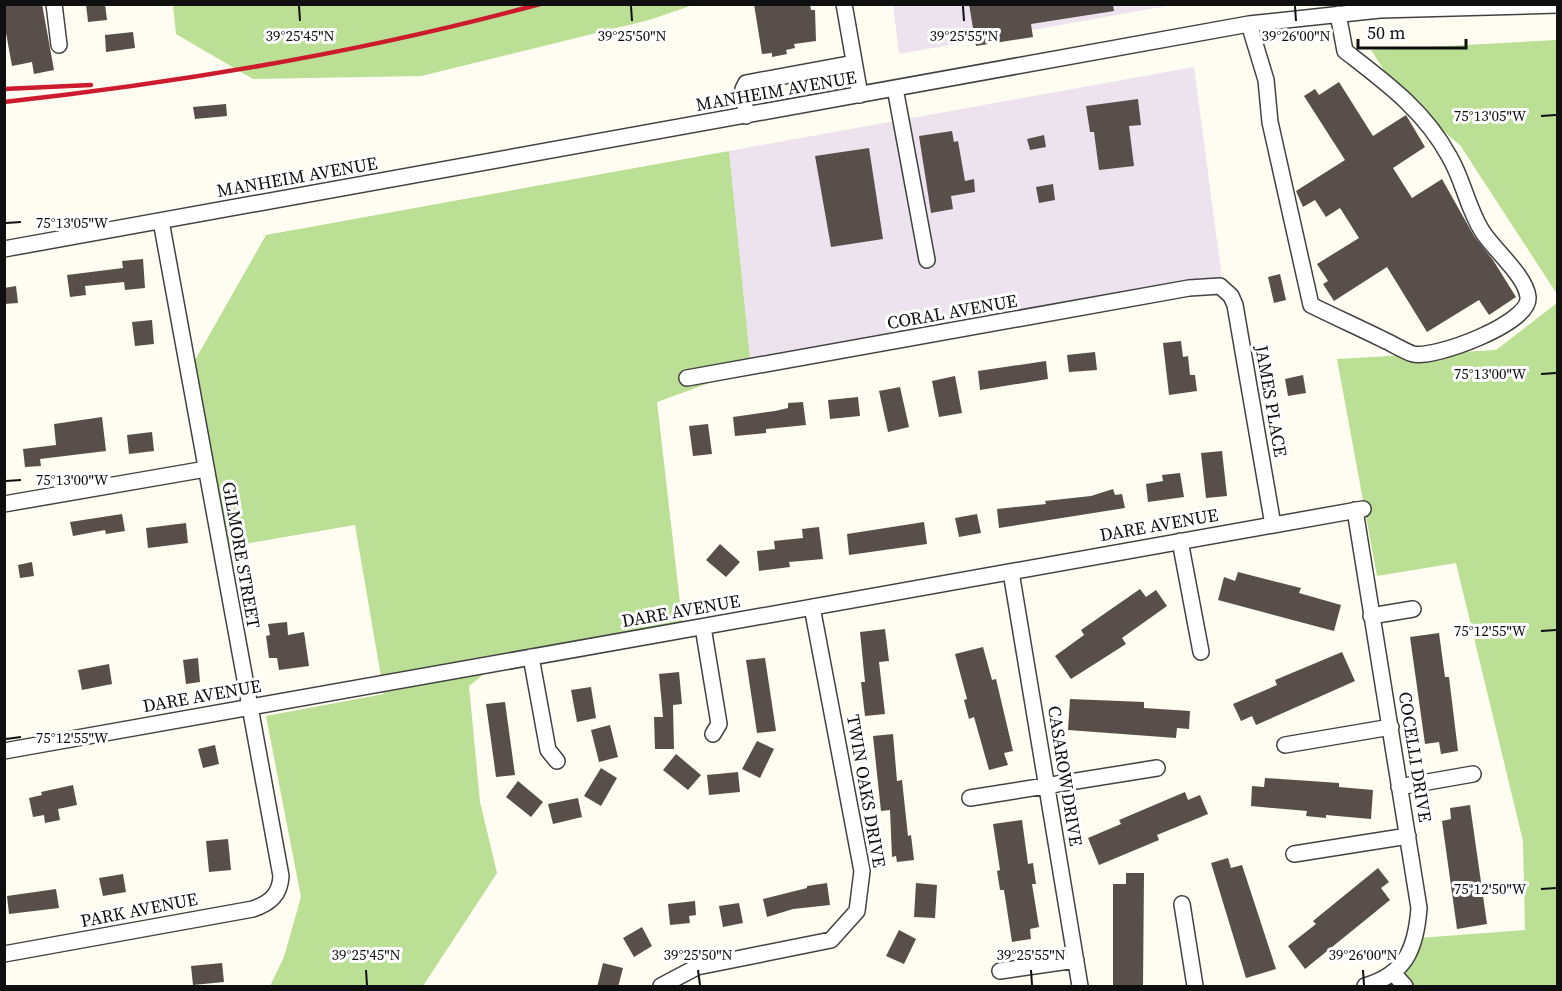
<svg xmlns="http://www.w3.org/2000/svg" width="1562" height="991" viewBox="0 0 1562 991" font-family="'Source Serif 4',serif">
<rect width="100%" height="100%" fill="#fffcf1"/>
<!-- industrial -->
<path fill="#ede3ee" d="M893 4 1172 5 899 54Z
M1194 67 1223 286 751 368 729 151Z"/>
<!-- forest -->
<path fill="#badf95" d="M173 5V4L693 5 649 20 421 76 253 79 176 34Z
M1557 40V294L1460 145 1400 95 1371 50Z
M729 151 751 368 657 402 683 629 500 661 469 686 480 802 497 873 423 986H270L284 957 301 897 266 716 384 694 355 525 221 548 190 369 266 235Z
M1557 303V986H1377L1419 938 1525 930 1523 841 1456 563 1377 576 1337 359 1496 350Z"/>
<!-- building -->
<path fill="#594f4a" d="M4 4H42L54 70 34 74 32 62 12 66 4 22Z
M86 4H105L107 20 88 22Z
M754 4H810L811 10H815L816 41 794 44 795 48 786 50 787 54 772 57V53L762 54Z
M969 4H1113L1114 11 1031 24 1033 37 976 46Z
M133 32 135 48 106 52 105 35Z
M1339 82 1373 136 1406 115 1425 147 1393 168 1412 198 1442 179 1474 236 1493 260 1516 297 1489 315 1479 300 1427 332 1387 267 1334 301 1323 284 1328 281 1317 264 1359 238 1340 208 1326 217 1315 200 1303 207 1296 191 1345 160 1304 96 1315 89 1319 95Z
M1138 99 1141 125 1129 126 1134 166 1099 170 1094 132H1090L1086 106Z
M226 104 227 116 195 119 193 107Z
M952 131 954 142 958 141 965 181 974 179 975 192 951 196 953 209 931 213 919 136Z
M1044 135 1046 147 1030 150 1027 139Z
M869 148 883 239 831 247 815 156Z
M1053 184 1055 200 1039 203 1036 187Z
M143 259 145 288 125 290 124 282 85 286 86 295 70 297 67 275 123 268 122 261Z
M1280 274 1286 300 1274 303 1268 277Z
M16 286 18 303 4 304V288Z
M152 320 154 344 135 346 132 322Z
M1181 341 1183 357 1188 356 1190 375H1195L1197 391 1169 395 1163 343Z
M1095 352 1097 370 1069 372 1067 355Z
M1046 361 1048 379 980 390 978 371Z
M1303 375 1306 393 1288 396 1285 379Z
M955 376 962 413 939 417 932 381Z
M900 387 909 427 888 432 879 391Z
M858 397 860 416 830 419 828 400Z
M803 402 806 425 766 429V433L735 436 733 417 775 411 788 408V403Z
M102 417 106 451 40 459 41 466 25 467 23 449 56 445 54 424Z
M708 424 712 454 693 456 689 426Z
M152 432 154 451 129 454 127 435Z
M1222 451 1227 496 1206 498 1201 453Z
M1180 473 1184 497 1148 502 1146 484 1163 481 1162 475Z
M1113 489 1115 495 1122 494 1125 508 999 528 997 509 1046 504 1045 501 1091 496Z
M122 514 125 531 106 534 105 530 73 536 70 522Z
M977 514 981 533 959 537 955 518Z
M924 522 927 544 849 555 847 534Z
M186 523 188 543 148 548 146 528Z
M819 527 823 559 789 562 790 567 759 571 757 551 775 549 774 541 803 538 802 529Z
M720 544 740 562 726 577 706 560Z
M32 562 34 576 20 578 18 565Z
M1238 572 1301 588 1299 593 1341 605 1334 631 1218 600 1224 577 1235 581Z
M1140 589 1146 597 1156 590 1167 606 1122 638 1126 644 1071 679 1055 656 1084 635 1081 630Z
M287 622 288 635 304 632 309 666 279 670 277 658H269L266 636 270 635 268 624Z
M885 629 889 661 879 662 885 714 865 716 861 682H865L860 632Z
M1439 633 1445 677H1449L1458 751 1441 754 1439 742 1425 744 1410 637Z
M983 647 992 680 996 679 1013 751 1004 753 1008 765 989 770 974 717 969 719 964 700 967 699 955 654Z
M1342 652 1355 681 1256 725 1252 716 1241 721 1233 704 1277 685 1275 680Z
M198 658 200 682 186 684 183 660Z
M765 658 776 731 757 733 746 660Z
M109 664 112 684 82 690 78 670Z
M679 672 682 704 673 705 674 749H655L654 717H663L659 674Z
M591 687 596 718 577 722 571 690Z
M1070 699 1144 702V708L1190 711 1189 729 1177 728 1176 738 1068 730Z
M505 702 515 775 496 777 486 704Z
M610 725 618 757 599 762 591 730Z
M893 734 897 781 902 780 908 836 911 835 914 860 897 862 896 856 892 857 890 810 881 811 873 736Z
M757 741 774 749 760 778 742 769Z
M215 745 219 764 203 768 198 749Z
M676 754 701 775 688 790 663 770Z
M601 768 617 778 601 806 584 796Z
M738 772 740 792 709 795 707 775Z
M1265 778 1339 783V787L1373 790 1371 819 1326 815V818L1306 816 1307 811 1251 806 1252 786 1264 787Z
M518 781 543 802 531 817 506 797Z
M73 785 77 805 58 809 60 820 45 823 44 815 33 817 29 798 42 795 41 792Z
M1185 792 1188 800 1200 795 1208 814 1157 835 1159 840 1099 865 1088 838 1121 824 1119 820Z
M578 798 582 817 553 824 548 804Z
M1470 805 1487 924 1457 929 1442 821 1451 819 1450 808Z
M1022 820 1028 864 1033 863 1036 884H1032L1039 927 1030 929 1031 939 1012 942 1004 890H1000L997 871 1000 870 993 824Z
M228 839 231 870 209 872 206 841Z
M1228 858 1231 868 1242 865 1276 969 1246 978 1211 863Z
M1378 868 1389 882 1381 888 1390 900 1305 969 1288 946 1316 924 1313 921Z
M1126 873H1144L1143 987H1113V884H1126Z
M123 874 126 892 103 896 99 878Z
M827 883 830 905 793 909 767 917 763 899 807 888V886Z
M916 883 937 885 935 918 914 917Z
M56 889 59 908 9 914 7 896Z
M695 901 696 915 689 916 690 923 670 925 668 904Z
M739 903 743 923 723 927 719 906Z
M642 927 652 946 634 957 623 938Z
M899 930 916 939 904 964 886 956Z
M222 963 224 982 193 985 191 966Z
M603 963 623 968 618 987H597Z"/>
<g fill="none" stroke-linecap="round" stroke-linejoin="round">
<!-- minor casing -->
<g stroke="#424242" stroke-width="18">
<path id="minor" d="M54 4 59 45
M844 4 860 95
M1249 24 1266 80 1270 122 1311 305C1335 317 1360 328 1384 340 1393 344 1404 351 1413 354 1435 359 1531 323 1528 297 1526 276 1493 249 1482 231 1467 207 1463 179 1449 156 1424 110 1385 82 1345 51L1338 14
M895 88 927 260
M746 116 743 89 746 83 854 63
M4 249 1249 24 1380 10 1558 5
M687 378 1189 288 1220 286 1231 296 1235 305 1273 525
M4 504 206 469
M1355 510 1419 908C1416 948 1406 974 1365 986
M1180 541 1201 652
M1011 572 1080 986
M1371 616 1413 609
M703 627 719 724 713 734
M531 657 548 750 557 761
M1285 745 1391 727
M4 751 1363 509
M1399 787 1473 774
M970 798 1157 768
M1294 854 1408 836
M1182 904 1195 986
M4 954 253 909C270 903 280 895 281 876L161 221
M1000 971 1076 960
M1394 974 1405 986
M661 986 697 967 831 940 857 911 862 871 812 607"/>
</g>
<!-- minor -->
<use href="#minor" stroke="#fff" stroke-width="15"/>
<!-- rail -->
<path stroke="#cb1b2c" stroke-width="4.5" d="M4 89 91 85
M4 102C185 82 364 52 540 4"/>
</g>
<!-- ticks -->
<path fill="none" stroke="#0f0f0f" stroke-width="2" d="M299 6 300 21M631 6 632 21M963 6 964 21M1295 6 1296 21M1541 116 1556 115M6 223 21 222M1541 374 1556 373M6 481 21 480M1541 631 1556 630M6 739 21 737M1541 889 1556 888M366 970 367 985M698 970 700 985M1031 970 1032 985M1363 970 1364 985"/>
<g text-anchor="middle" stroke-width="6" stroke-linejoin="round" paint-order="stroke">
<!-- street labels -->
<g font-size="18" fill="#0f0f0f" stroke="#fff">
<text transform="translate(776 91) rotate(-10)" y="6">MANHEIM AVENUE</text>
<text transform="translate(297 177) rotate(-10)" y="6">MANHEIM AVENUE</text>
<text transform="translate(952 312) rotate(-10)" y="6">CORAL AVENUE</text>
<text transform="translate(1271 401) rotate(80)" y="6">JAMES PLACE</text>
<text transform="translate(1159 525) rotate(-10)" y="6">DARE AVENUE</text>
<text transform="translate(241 555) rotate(80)" y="6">GILMORE STREET</text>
<text transform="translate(681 611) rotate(-10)" y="6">DARE AVENUE</text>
<text transform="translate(202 696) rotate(-10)" y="6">DARE AVENUE</text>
<text transform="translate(1415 757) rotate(81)" y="6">COCELLI DRIVE</text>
<text transform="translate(1065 776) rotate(81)" y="6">CASAROW DRIVE</text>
<text transform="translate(866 791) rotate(80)" y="6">TWIN OAKS DRIVE</text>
<text transform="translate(139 910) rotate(-11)" y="6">PARK AVENUE</text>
</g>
</g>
<g font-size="15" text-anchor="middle" fill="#0f0f0f" stroke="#fff" stroke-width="6" stroke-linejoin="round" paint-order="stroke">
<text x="300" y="41">39°25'45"N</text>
<text x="632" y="41">39°25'50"N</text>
<text x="964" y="41">39°25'55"N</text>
<text x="1296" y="41">39°26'00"N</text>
<text x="1490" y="121">75°13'05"W</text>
<text x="72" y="228">75°13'05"W</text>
<text x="1490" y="379">75°13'00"W</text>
<text x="72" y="485">75°13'00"W</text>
<text x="1490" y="636">75°12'55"W</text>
<text x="72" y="743">75°12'55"W</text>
<text x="1490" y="894">75°12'50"W</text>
<text x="366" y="960">39°25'45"N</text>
<text x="698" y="960">39°25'50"N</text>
<text x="1031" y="960">39°25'55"N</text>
<text x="1363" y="960">39°26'00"N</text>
</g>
<!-- border -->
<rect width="1562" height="991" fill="none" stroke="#0f0f0f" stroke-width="12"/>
<!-- scale -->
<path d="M1358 39v9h108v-9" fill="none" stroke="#0f0f0f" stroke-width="3"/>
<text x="1367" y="39" font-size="18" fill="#0f0f0f" stroke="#ffffff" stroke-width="4.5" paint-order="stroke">50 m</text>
</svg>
